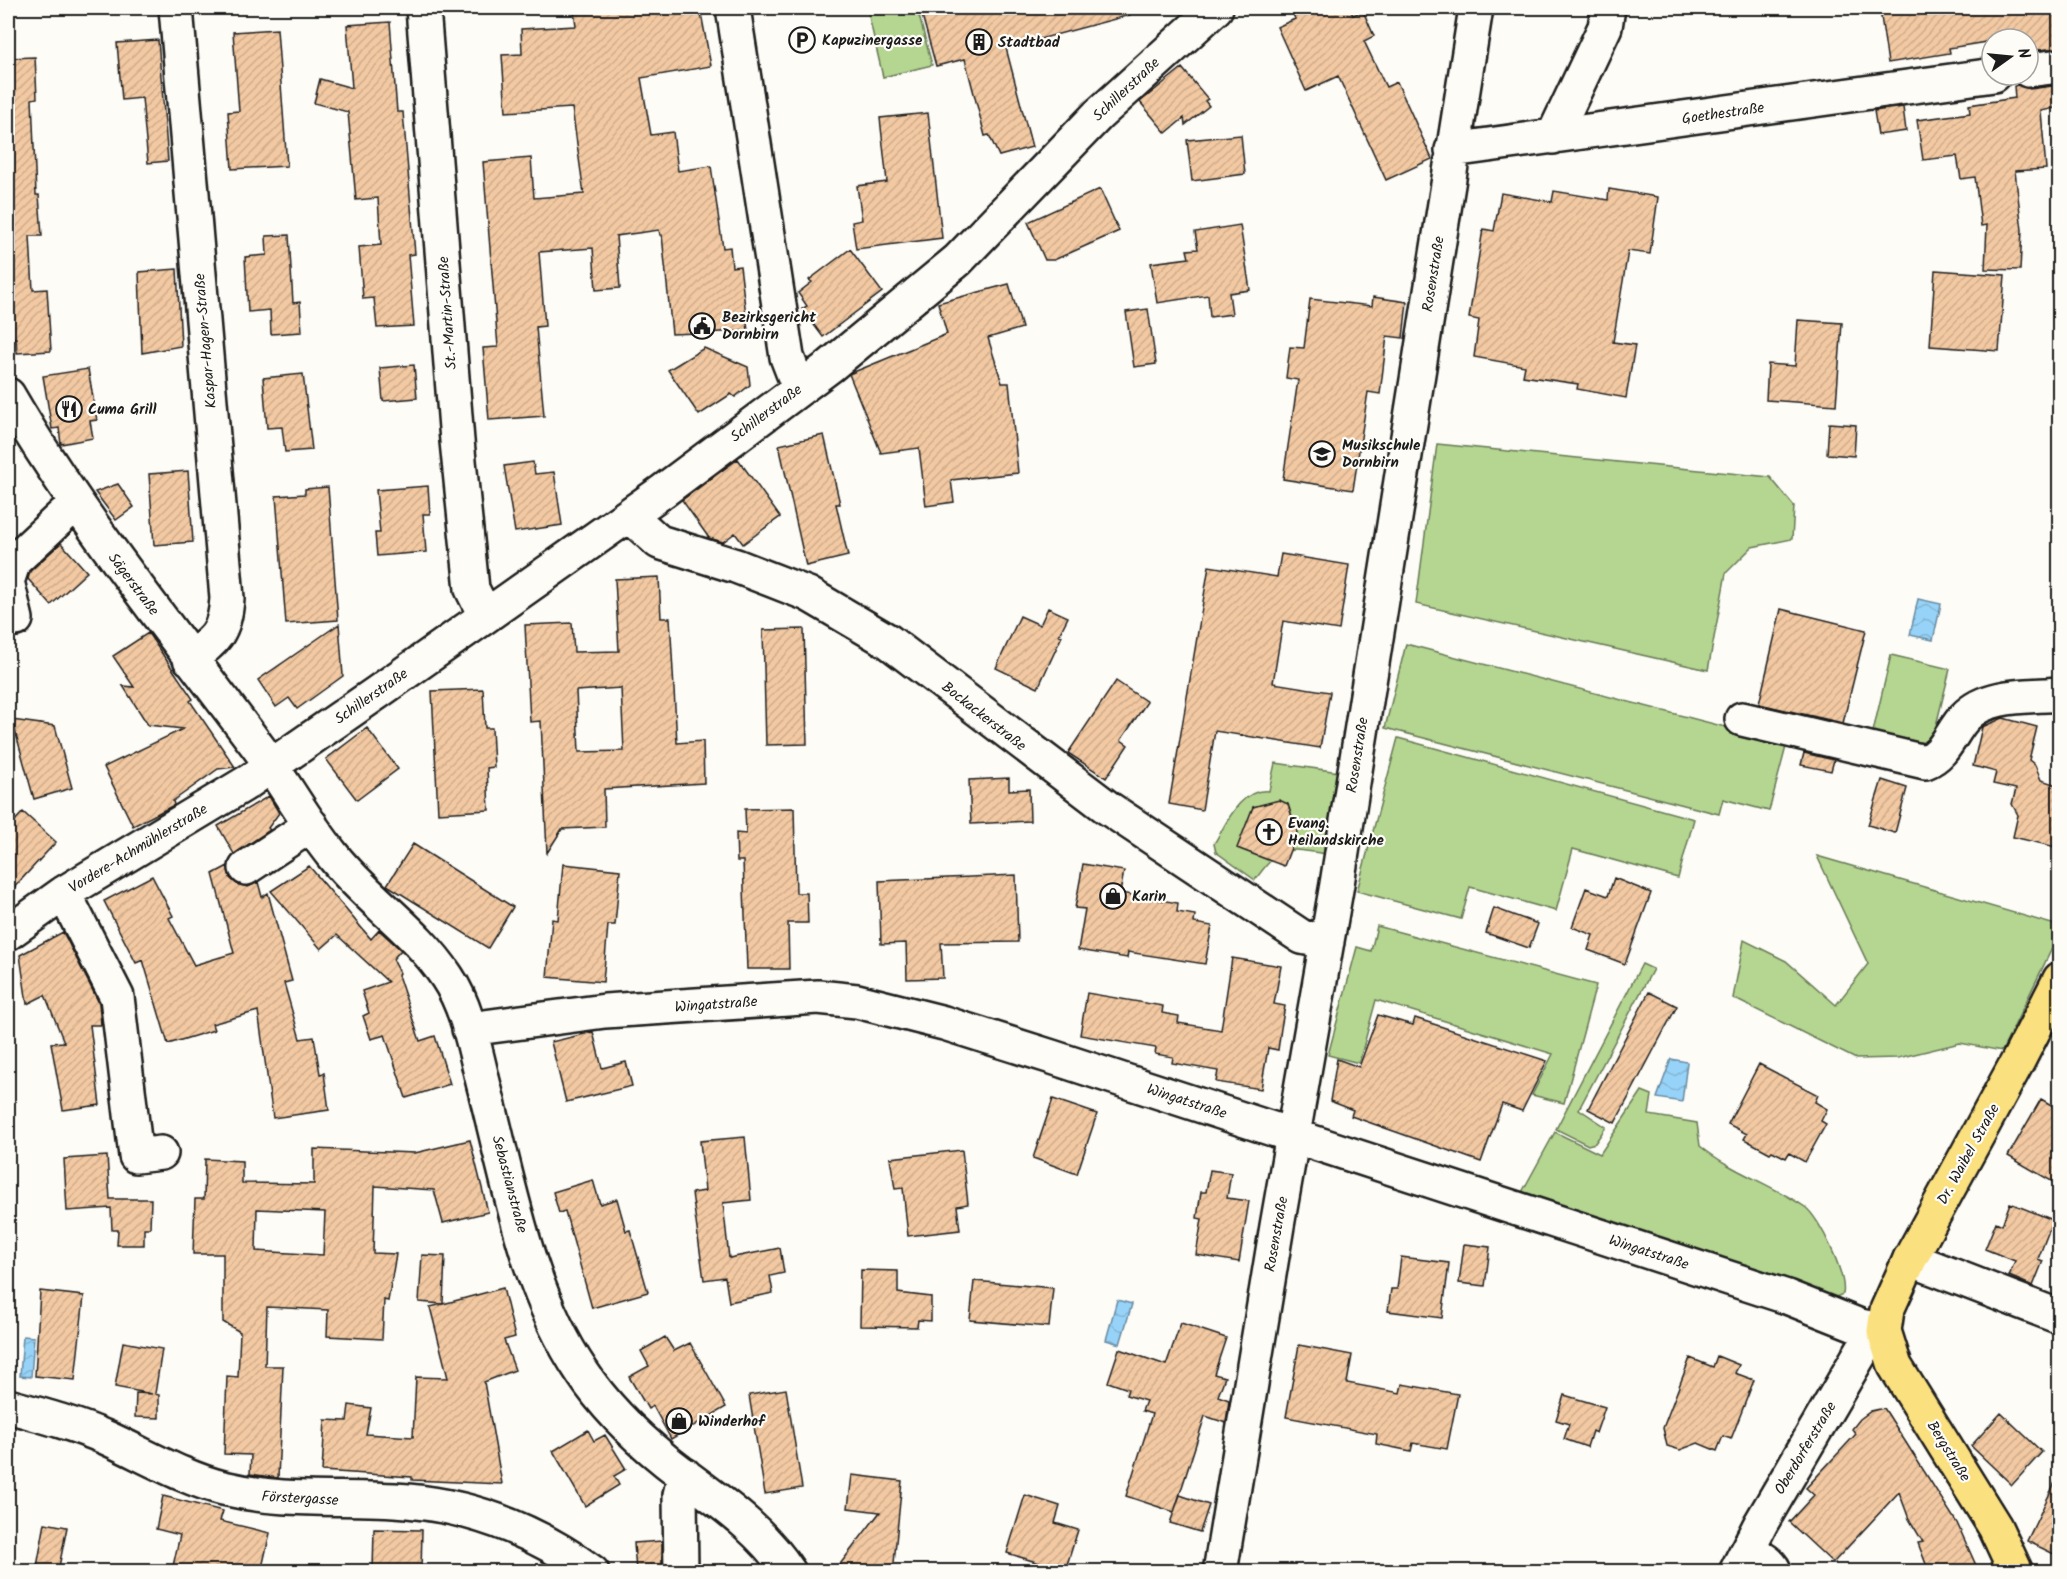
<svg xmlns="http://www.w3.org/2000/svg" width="2067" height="1579" viewBox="0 0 2067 1579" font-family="Kalam,sans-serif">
<defs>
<pattern id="water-waves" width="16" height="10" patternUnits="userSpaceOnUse" patternTransform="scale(1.5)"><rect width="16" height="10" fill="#97d3f8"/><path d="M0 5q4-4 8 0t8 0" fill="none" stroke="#82b5d4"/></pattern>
<pattern id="building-hatch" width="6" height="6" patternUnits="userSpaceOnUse" patternTransform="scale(1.5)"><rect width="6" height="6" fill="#f2c9a2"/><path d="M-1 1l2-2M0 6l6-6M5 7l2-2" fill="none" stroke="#cfac8b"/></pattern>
</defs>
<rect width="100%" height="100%" fill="#fdfcf7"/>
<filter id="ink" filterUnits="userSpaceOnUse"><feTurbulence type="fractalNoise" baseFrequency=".0167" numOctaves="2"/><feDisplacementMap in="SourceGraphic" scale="12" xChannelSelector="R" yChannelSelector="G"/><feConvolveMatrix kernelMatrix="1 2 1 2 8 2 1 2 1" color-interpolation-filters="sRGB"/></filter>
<g filter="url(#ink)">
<!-- grass -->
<path fill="#b4d690" stroke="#687956" stroke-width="1.5" d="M867 8H917L932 65 883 77Z
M1437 444 1770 477 1794 506 1792 539 1752 547 1726 573 1708 670 1416 604Z
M1406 644 1787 743 1769 811 1723 799 1719 814 1385 728Z
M1891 655 1950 669 1930 750 1872 736Z
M1398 738 1694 819 1678 878 1573 849 1556 911 1470 887 1461 919 1357 891Z
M1275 763 1339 772 1327 854C1286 848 1281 844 1255 880L1216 852 1214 844C1226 824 1241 787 1269 791Z
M1817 856 2059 926V934L2002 1051 1960 1043 1898 1058 1856 1059 1733 998 1744 940 1786 961 1836 1005 1868 964Z
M1377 926 1596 985 1564 1103 1532 1095 1553 1054 1376 1000 1359 1063 1328 1055 1357 947 1371 951Z
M1642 964 1653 969 1579 1109 1606 1127 1595 1143 1588 1145 1556 1129Z
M1642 1091 1652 1095 1649 1115 1697 1123 1700 1146C1732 1172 1771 1184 1805 1207 1820 1218 1847 1276 1843 1294L1831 1299 1521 1194 1555 1132 1600 1154Z"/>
<!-- water -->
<path fill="url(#water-waves)" stroke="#668aa0" stroke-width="1.5" d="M1918 599 1941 604 1933 640 1910 635Z
M1671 1059 1687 1062 1682 1102 1657 1098Z
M1117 1300 1132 1304 1120 1344 1106 1340Z
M23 1336 34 1337 31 1377 20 1376Z"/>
<!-- building -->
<path fill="url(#building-hatch)" stroke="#1c1c1c" stroke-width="1.5" fill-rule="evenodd" d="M588 8H700L711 66 641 78 651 135 673 132 678 171 711 166 723 248 730 247 732 267 740 266 748 331 672 334 662 235H660L659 230 616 236 620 288 596 290 593 248 539 252 545 326 536 327 544 416 489 420 483 348 498 347 483 162 531 158 534 198 584 194 572 108 506 112 502 55 522 54 521 29 576 26 574 11Z
M920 8H1129L1130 15 1006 48 1032 147 999 156 989 135 985 136 965 59 936 66Z
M1308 8H1349L1353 15 1363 11 1374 36 1364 41 1386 87 1397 82 1432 159 1386 180 1338 76 1306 91 1277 27 1295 19 1293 14Z
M1895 8H2060V48L2028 51V36L1992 39V41L1949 48 1950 53 1888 63 1880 10Z
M390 22 397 112H403L415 254 408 255 414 326 377 328 374 298 363 299 359 247 381 245 378 198 356 200 348 112 314 103 320 79 352 88 347 25Z
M277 29 287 166 232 169 228 112 239 111 233 32Z
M158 40 168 161 148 163 142 98 122 100 117 43Z
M35 57 37 98 32 99 36 195H39L42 236H30L33 290 47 289 51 351 17 353 16 338H11L8 285V58Z
M1182 68 1208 99 1205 101 1209 106 1185 125 1184 118 1166 133 1140 102Z
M2018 85 2030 89 2060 85V107L2041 111 2046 169 2015 171 2022 230 2020 270 1985 269 1987 225 1981 226 1975 177 1961 179 1957 156 1923 160 1917 120 1970 113 1969 105 2015 98 2014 86Z
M1903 107 1906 131 1878 135 1874 111Z
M928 113 942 238 856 249 852 222 862 220 857 186 887 182 880 118Z
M1241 135 1245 174 1192 181 1187 140Z
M1100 189 1119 231 1054 260H1045L1028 222Z
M1609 189 1658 197 1650 254 1628 251 1613 342 1635 345 1626 398 1577 389 1578 384 1523 376 1525 366 1474 357 1479 320 1469 318 1483 229 1494 231 1501 193 1552 202 1554 191 1608 200Z
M1240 225 1250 290 1229 293 1232 314 1210 317 1208 295 1157 303 1151 263 1189 258 1187 250 1198 249 1195 232Z
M289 235 293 303 300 302 302 332 271 334 270 310 248 312 245 257 267 255 266 236Z
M850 249 882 292 823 337 802 309 807 306 798 293 812 282 809 280Z
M177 269 181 346 142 353 139 272Z
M1935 270 2005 275 1999 351 1930 346Z
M1009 284 1022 328 988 338 1002 383H1009L1018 473 951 480 954 502 926 506 919 448 881 453 849 374 947 334 938 303Z
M1373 297 1407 302 1403 338 1387 336 1380 394 1368 392 1353 490 1283 479 1298 380 1286 378 1290 347 1304 348 1310 299 1372 306Z
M1148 309 1156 364 1134 367 1126 312Z
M1798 320 1842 323 1836 405 1766 400 1768 364 1795 366Z
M704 348 748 367 750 385 735 397 731 394 699 415 668 370Z
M414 365 417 398 383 401 380 368Z
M88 369 97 420 90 421 93 438 61 444 59 428 52 429 43 376Z
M303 374 312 450 285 452 282 427 267 428 263 378Z
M1829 423 1856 425 1854 456 1827 454Z
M824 435 840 504H836L848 556 806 566 779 445Z
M738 459 780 517 743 544 735 533 723 542 709 538 682 500Z
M533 462 535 474 554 472 562 525 515 532 504 466Z
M188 471 193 542 154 545 149 474Z
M118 484 134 507 116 520 95 492Z
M428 486 430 514H423L426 552 377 556 375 533H380L376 490Z
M328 487 338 620 286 624 276 496 305 494V489Z
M61 543 87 572 51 605 28 579 30 571Z
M1281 554 1349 565 1339 630 1283 621 1273 683 1330 692 1320 748 1215 731 1202 810 1169 804 1209 566 1277 577Z
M659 577 661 618H670L677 743 703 741 704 783 604 789 605 827 562 829 547 853 541 721 530 722 525 625 572 623 574 652 619 651 615 579ZM621 688 624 751 579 752 576 691Z
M1048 608 1068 617 1059 635 1062 636 1038 688 996 668 1020 616 1040 625Z
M1781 609 1866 630 1843 723 1759 704Z
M339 624 343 676 297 709 289 698 276 707 258 680Z
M804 629 807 744 766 745 763 630Z
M148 633 193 699 190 701 235 767 218 769 173 801 174 805 133 826 104 767 183 729 148 725 123 686 134 687 113 656Z
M1116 681 1147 702 1121 740 1128 745 1106 778 1068 753Z
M483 689 485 728H492L494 767 487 768 489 810 438 813 432 691Z
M2003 718 2037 727 2029 760 2035 765 2041 780 2060 786V848L2013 837 2018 815 2012 804 2016 789 1993 784 1996 772 1973 766 1982 727Z
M12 720 55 726 72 788 34 799Z
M367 728 398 769 357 800 326 759Z
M1804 753 1834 760 1831 771 1801 765Z
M1009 778V790L1029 789 1030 821 971 824 969 780Z
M1882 780 1907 788 1895 833 1868 825Z
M269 796 279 813 268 828 270 830 234 854 218 826Z
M1279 800 1288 804 1292 817 1301 822 1284 866 1237 848 1253 807Z
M794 808 796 893H807L808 923H788L789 969H747L743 861H737L736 833 746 834 745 809Z
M23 812 56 842 8 894V828Z
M413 844 513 907 488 948 387 885Z
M563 864 620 870 615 925H608L603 982 547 977 552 919 558 920Z
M1083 864 1124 871 1120 893 1178 903 1177 912 1195 915 1194 923 1212 926 1205 964 1128 952 1127 958 1078 950 1085 909 1075 908Z
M228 866 230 878 237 884 248 887 258 882 262 897 268 893 292 981 284 983 300 1039 314 1037 320 1074 324 1073 329 1110 273 1118 258 1011 212 1024 214 1030 168 1044 143 960 136 963 104 901 152 876 173 916 169 918 194 965 234 953 213 874Z
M309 866 371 939 379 930 401 950 393 959 400 973 398 975 420 1041 435 1036 450 1084 406 1098 385 1035 371 1039 363 1016 369 1013 362 991 388 982 337 935 321 949 271 891Z
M1016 875 1018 942 941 943 943 978 907 979 906 943 881 944 879 881Z
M1614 878 1651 893 1625 964 1588 950 1593 935 1572 927 1586 888 1608 896Z
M1494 908 1538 924 1529 948 1486 933Z
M63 932 99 1003 101 1025H90L100 1105 63 1110 51 1043 64 1042 45 995 27 1004 20 955Z
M1232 958 1281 966 1274 1004 1285 1006 1281 1028 1278 1050 1268 1048 1261 1089 1216 1082 1218 1071 1172 1063 1173 1057 1155 1054 1156 1048 1080 1035 1087 993 1163 1006 1162 1013 1179 1016 1178 1023 1221 1030Z
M1649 992 1677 1006 1615 1123 1588 1109Z
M1378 1015 1413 1025 1415 1018 1547 1061 1522 1111 1502 1104 1481 1162 1351 1116 1353 1110 1330 1101 1337 1059 1359 1067Z
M593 1032 602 1068 626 1062 632 1086 566 1102 551 1042Z
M1759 1064 1818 1095 1815 1102 1827 1109 1821 1121 1826 1124 1805 1162 1789 1153 1786 1158 1772 1151 1770 1153 1744 1139 1747 1134 1728 1124Z
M1053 1099 1097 1114 1077 1174 1033 1158Z
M2041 1099 2060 1110V1186L2008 1156Z
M745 1137 751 1200 723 1203 729 1258 780 1248 784 1273 770 1276 773 1293 729 1302 725 1277 704 1280 692 1193 705 1191 700 1141Z
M470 1140 488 1212 443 1223 434 1190 375 1186 373 1253 396 1254 388 1301 384 1300 382 1339 327 1336 328 1310 267 1307 265 1366H283L278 1478 250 1474 251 1455 224 1454 227 1376 238 1377 240 1332 223 1322V1254H193L195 1199H204L205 1159 242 1161V1183L314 1184V1149L415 1153ZM257 1209 325 1212 323 1255 256 1251Z
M962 1150 968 1204 957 1206 960 1230 908 1236 903 1188 895 1189 890 1158Z
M107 1156 110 1199H151L150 1228H144V1245H117L118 1230H112L111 1208 67 1211 64 1159Z
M1210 1170 1231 1173 1227 1198 1249 1201 1239 1262 1196 1255 1202 1219 1197 1218 1201 1192H1206Z
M593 1180 600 1204 617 1199 626 1231 630 1230 648 1292 592 1308 565 1211 559 1213 553 1192Z
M2010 1203 2053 1220 2038 1259 2043 1261 2033 1286 2009 1276 2015 1261 1985 1249 1996 1222 2002 1225Z
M1464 1244 1490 1247 1485 1286 1459 1283Z
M422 1255 445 1256 443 1304 503 1288 515 1337 504 1340 515 1370 484 1382 502 1484 412 1480V1477L322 1471 325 1420 347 1421 349 1405 371 1408 366 1434 413 1437 416 1377 448 1378 430 1307 443 1304 419 1302Z
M1401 1257 1449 1263 1442 1318 1388 1311 1391 1289H1397Z
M861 1270 898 1271V1293L931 1297V1321L918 1320 917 1327 860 1326Z
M974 1281 1053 1288 1049 1327 970 1320Z
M40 1291 84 1296 75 1380 35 1376Z
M1181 1323 1226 1338 1214 1374 1225 1377 1218 1396 1229 1400 1226 1423 1205 1416 1174 1512 1126 1496 1152 1414 1142 1411 1146 1401 1126 1395 1128 1389 1108 1382 1119 1349 1166 1365Z
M665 1337 674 1351 690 1343 726 1407 671 1439 653 1406 648 1409 629 1377 649 1366 641 1351Z
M123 1342 162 1349 155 1394 159 1395V1418L135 1417 136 1393 152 1394 115 1387Z
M1299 1345 1352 1355 1347 1383 1400 1393 1402 1384 1458 1394 1447 1449 1413 1443 1411 1451 1376 1444 1377 1434 1286 1417Z
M1717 1356 1739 1365 1735 1373 1754 1380 1731 1439 1723 1436 1717 1451 1698 1443 1680 1450 1667 1446 1663 1428 1690 1358 1713 1367Z
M786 1389 802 1488 765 1494 749 1395Z
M1564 1395 1605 1407 1596 1433 1592 1431 1587 1447 1564 1439 1569 1424 1556 1420Z
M1884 1408 1957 1523 1979 1572H1929L1918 1543 1923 1542 1909 1519 1899 1492 1833 1563 1789 1522 1814 1495 1806 1488 1856 1434 1852 1429 1860 1419 1871 1411Z
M2001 1413 2042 1452 2012 1485 1971 1446Z
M588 1430 594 1441 605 1435 626 1469 614 1476 619 1485 585 1506 553 1451Z
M2060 1472V1557L2027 1541Z
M852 1475 902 1481 894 1563 887 1572H834L880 1512 848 1508Z
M1025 1495 1060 1506 1055 1523 1078 1530 1065 1571 1007 1553Z
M1180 1495 1209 1505 1200 1532 1170 1523Z
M163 1496 223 1511 220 1521 270 1533 261 1572H194L173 1566 180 1535 156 1529Z
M45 1523 67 1527 58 1572H36Z
M374 1529 422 1530 421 1572H373Z
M662 1541V1572H636L634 1543Z"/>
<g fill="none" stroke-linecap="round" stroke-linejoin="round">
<!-- minor casing -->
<g stroke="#1c1c1c" stroke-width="38">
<path id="minor" d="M176 8 227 598C225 632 216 639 190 659
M423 8 457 441 472 589 485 615
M733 8 787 357 799 388
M2028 70 2060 66
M1553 137 1605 27 1608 8
M1452 150 1994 75
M8 395C80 519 170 629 255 743 283 780 304 820 333 856 367 899 417 931 447 977 468 1008 475 1051 484 1086 509 1182 526 1289 582 1372 605 1407 634 1435 666 1461 710 1496 758 1524 789 1572
M629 515 659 542 736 566 808 594 888 641 1108 808 1302 937 1327 942
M8 579 14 561 75 504
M8 585 16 619
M1742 719 1925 762C1946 754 1950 733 1965 717 1988 693 2029 697 2060 694
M246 868 311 825
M64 893 117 997 136 1156 161 1153
M8 933 64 893 248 782 378 692 663 491 830 366 958 260 1098 115 1216 8
M469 1029 605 1011 818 997 857 1001 944 1023 1052 1057 1787 1297 1860 1326 1884 1331
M1910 1259 2060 1317
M8 1406C41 1415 75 1424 107 1438 145 1455 183 1478 223 1488 290 1504 343 1495 408 1501 476 1507 537 1532 592 1572
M1746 1552C1757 1555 1770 1560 1775 1572
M681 1572 680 1495 685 1475
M1220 1572 1277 1226 1337 884 1476 8
M1736 1572 1761 1523 1864 1347 1884 1331"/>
</g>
<!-- major casing -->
<g stroke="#1c1c1c" stroke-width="38">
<path id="major" d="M2016 1572 1995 1527 1895 1366 1884 1331 1887 1310 1910 1259 2019 1059 2060 979"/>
</g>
<!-- minor -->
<use href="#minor" stroke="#fdfcf7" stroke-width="33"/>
<!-- major -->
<use href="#major" stroke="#fbe080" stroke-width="33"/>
</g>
</g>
<!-- icons -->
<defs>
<g id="parking-ring" transform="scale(1.35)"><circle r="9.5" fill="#fdfcf7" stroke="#1c1c1c" stroke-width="1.5"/><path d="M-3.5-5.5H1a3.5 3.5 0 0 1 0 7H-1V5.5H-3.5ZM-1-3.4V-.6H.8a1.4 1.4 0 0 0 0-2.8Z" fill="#1c1c1c"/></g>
<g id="building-ring" transform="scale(1.35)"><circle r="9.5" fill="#fdfcf7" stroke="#1c1c1c" stroke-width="1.5"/><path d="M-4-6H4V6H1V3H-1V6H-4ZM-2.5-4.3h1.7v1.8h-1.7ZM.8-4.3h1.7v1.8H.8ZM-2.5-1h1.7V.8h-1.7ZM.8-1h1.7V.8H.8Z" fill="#1c1c1c"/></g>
<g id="civic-ring" transform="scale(1.35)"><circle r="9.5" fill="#fdfcf7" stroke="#1c1c1c" stroke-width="1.5"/><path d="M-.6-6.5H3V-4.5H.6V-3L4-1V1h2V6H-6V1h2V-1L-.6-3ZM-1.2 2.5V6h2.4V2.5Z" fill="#1c1c1c"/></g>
<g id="restaurant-ring" transform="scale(1.35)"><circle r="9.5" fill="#fdfcf7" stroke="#1c1c1c" stroke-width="1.5"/><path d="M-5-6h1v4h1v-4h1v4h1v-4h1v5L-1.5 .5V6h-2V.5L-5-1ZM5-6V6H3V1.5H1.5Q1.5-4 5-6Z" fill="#1c1c1c"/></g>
<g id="school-ring" transform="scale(1.35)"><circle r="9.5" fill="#fdfcf7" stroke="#1c1c1c" stroke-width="1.5"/><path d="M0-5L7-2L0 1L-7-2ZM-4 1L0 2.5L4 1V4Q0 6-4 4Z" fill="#1c1c1c"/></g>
<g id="church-ring" transform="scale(1.35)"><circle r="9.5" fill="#fdfcf7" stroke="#1c1c1c" stroke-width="1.5"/><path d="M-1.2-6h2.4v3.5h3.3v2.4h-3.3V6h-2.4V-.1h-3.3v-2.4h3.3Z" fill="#1c1c1c"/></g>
<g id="shop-ring" transform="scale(1.35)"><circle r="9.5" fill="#fdfcf7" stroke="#1c1c1c" stroke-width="1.5"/><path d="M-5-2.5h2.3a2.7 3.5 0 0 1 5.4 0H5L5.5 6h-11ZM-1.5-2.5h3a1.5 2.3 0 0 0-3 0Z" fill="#1c1c1c"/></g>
</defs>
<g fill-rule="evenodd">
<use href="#parking-ring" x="802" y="40"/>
<use href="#building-ring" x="979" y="42"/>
<use href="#civic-ring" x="702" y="326"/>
<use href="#restaurant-ring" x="69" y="409"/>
<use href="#school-ring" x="1322" y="454"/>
<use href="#church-ring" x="1269" y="832"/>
<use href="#shop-ring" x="1113" y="896"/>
<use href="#shop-ring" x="679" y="1421"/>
</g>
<g text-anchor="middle" stroke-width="4.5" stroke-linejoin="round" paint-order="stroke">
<!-- poi labels -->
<g font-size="15" font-weight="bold" fill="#1c1c1c" stroke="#fdfcf7" text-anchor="start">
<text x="822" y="45">Kapuzinergasse</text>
<text x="998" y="47">Stadtbad</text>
<text x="722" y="322">Bezirksgericht<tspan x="722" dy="17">Dornbirn</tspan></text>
<text x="88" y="414">Cuma Grill</text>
<text x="1342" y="450">Musikschule<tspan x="1342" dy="17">Dornbirn</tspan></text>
<text x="1288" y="828">Evang.<tspan x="1288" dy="17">Heilandskirche</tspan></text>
<text x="1132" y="901">Karin</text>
<text x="698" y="1426">Winderhof</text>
</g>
<!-- street labels -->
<g font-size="15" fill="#1c1c1c" stroke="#fdfcf7">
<text transform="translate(1126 89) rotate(-43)" y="5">Schillerstraße</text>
<text transform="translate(1723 113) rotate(-8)" y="5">Goethestraße</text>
<text transform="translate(1433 274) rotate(-81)" y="5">Rosenstraße</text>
<text transform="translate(447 313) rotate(-94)" y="5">St.-Martin-Straße</text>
<text transform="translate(205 341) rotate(-95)" y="5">Kaspar-Hagen-Straße</text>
<text transform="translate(766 413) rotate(-37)" y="5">Schillerstraße</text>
<text transform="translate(134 584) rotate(53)" y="5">Sägerstraße</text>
<text transform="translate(371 696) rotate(-35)" y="5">Schillerstraße</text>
<text transform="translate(984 716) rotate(38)" y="5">Bockackerstraße</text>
<text transform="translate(1357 755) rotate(-81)" y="5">Rosenstraße</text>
<text transform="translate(138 848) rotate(-31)" y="5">Vordere-Achmühlerstraße</text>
<text transform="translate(716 1004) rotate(-4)" y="5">Wingatstraße</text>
<text transform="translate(1187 1101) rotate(18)" y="5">Wingatstraße</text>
<text transform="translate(1968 1154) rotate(-61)" y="5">Dr. Waibel Straße</text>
<text transform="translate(510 1184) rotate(75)" y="5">Sebastianstraße</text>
<text transform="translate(1276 1234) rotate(-80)" y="5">Rosenstraße</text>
<text transform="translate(1649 1252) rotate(18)" y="5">Wingatstraße</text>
<text transform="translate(1805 1448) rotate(-59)" y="5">Oberdorferstraße</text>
<text transform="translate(1949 1451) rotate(58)" y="5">Bergstraße</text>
<text transform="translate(300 1498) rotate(3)" y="5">Förstergasse</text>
</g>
</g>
<!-- margin -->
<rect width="2067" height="1579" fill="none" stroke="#fdfcf7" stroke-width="30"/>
<rect x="15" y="15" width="2037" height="1549" fill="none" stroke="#1c1c1c" stroke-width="2" filter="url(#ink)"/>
<!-- north arrow -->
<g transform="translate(2010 57) rotate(75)"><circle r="28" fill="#fdfcf7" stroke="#a3a29f" stroke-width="1.5"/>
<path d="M0-4.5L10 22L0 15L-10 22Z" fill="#1c1c1c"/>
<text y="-9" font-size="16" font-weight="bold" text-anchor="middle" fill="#1c1c1c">N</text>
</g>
</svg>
